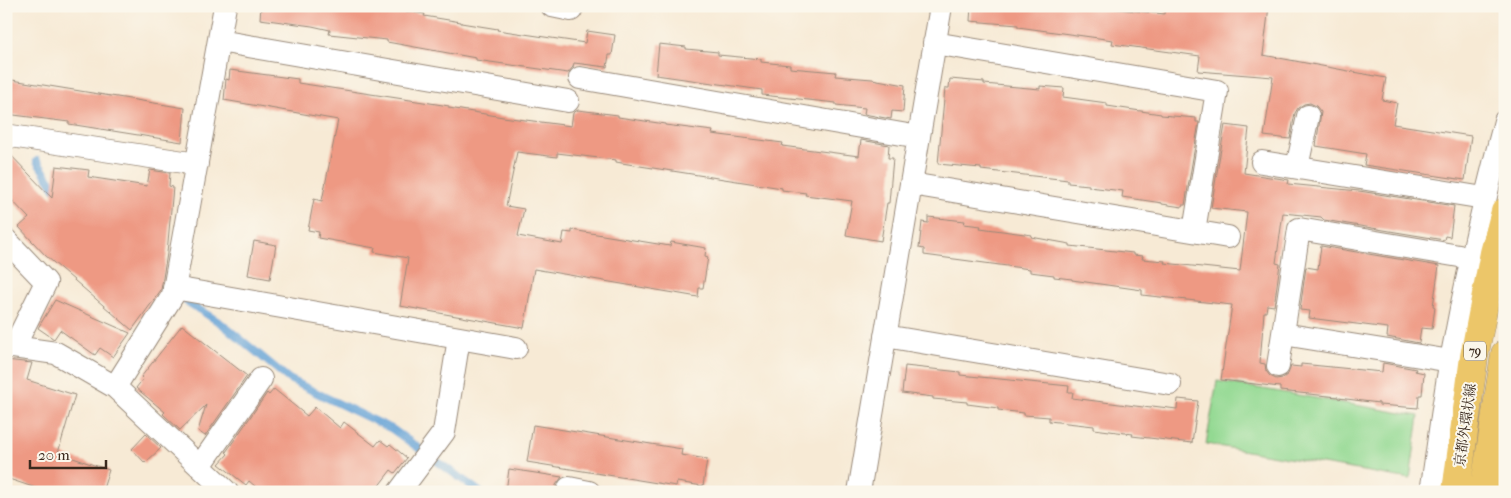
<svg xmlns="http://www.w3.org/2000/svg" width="1511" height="498" viewBox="0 0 1511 498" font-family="'IM FELL French Canon','Noto Serif JP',serif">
<rect width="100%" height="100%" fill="#fbf7ec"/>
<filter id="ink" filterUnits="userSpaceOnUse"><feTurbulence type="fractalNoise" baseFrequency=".02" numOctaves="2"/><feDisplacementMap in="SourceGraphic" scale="10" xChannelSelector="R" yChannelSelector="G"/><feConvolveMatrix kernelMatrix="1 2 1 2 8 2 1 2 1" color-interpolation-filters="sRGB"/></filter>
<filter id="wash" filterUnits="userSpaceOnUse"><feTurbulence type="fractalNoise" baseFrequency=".0096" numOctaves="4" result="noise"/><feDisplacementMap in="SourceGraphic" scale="20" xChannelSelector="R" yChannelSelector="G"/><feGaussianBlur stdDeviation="1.12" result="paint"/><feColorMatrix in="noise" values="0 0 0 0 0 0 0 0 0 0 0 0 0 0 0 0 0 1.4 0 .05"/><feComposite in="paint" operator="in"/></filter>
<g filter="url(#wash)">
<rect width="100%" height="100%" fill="#f7ead5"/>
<!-- green -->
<path fill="#93d992" stroke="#678258" d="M1217 381 1419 416 1410 479 1206 444Z"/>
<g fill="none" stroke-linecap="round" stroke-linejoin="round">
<!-- stream -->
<path stroke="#65a2d6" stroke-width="8" d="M37 161 58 193
M186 301 222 324 289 379 323 396 392 429 480 492"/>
</g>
<g id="blocks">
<!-- building -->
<path fill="#ee9983" d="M261 6H390L389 9 425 14 424 16 461 22V23L498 29 497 30 585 43 587 31 615 35 612 55H609L607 67 574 63 573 67 568 73 476 60V58L387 42V40L329 34 330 30 312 26 260 19Z
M971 6H1090L1165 14 1166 6H1269L1263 55 1386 78 1382 100 1397 103 1393 124 1471 136 1465 180 1364 165 1366 154 1316 146 1321 112 1316 106 1310 103 1304 104 1298 108 1295 113 1290 139 1264 136 1273 77 1198 71 1200 56 1112 44 1113 40 1018 27V25L970 21Z
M659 44 686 47V49L718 52V55L761 59V62L790 65V68L836 72 835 76 872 79 905 85 903 112 892 111 891 119 864 114 865 108 836 105V103L762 95V90L656 75Z
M230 70 298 79V83L430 103 449 106V108L503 117 571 126 573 113 578 110 618 115V117L665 124V125L713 131 712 134 783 143 782 146 859 156 861 140 889 145 888 158H893L889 203H887L881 241 846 235 852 201 805 195 806 193 782 190V188L640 166 616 162V160L557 153V157L517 152 506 206 524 209 518 236 562 244 564 232 572 233V230L670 246 671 242 706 248 705 256 708 257 703 288H699L698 297 534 269 524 328 400 306 408 258 374 252 375 248 318 238 319 232 308 230 314 199 322 201 338 120 224 100 226 79 229 80Z
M6 79 185 108 182 142 69 124V122L6 114Z
M950 79 984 82V84L1040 89V86L1064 88 1063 97 1107 103V106L1161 114V115L1196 118V122H1199L1185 205H1182V207L1162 204V203L1122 197 1123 191 1089 187V185L1068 183V180L981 170V168L938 164 945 88H949Z
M1225 125 1249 128 1244 173 1289 180 1288 184 1359 191 1454 206 1450 237 1445 236 1444 240 1324 220 1321 217 1283 213 1276 263 1280 264 1274 306 1267 305 1266 312H1264L1260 363 1265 364 1266 371 1270 376 1276 379 1283 378 1288 374 1291 366 1301 367V364L1382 372 1383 363 1416 369 1415 371 1424 373 1422 395H1419L1418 408 1379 405V403L1338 398V397L1280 391V387L1221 380 1232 305 1142 295V290L1072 280V279L1054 277V275L1030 272V269L924 255V249L919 248 922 222 928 223V217L965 221 964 224 981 226 980 228 1032 235 1031 237 1070 244V246L1133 253V255L1143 256 1142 259 1165 261 1164 263 1240 271 1247 212 1211 208Z
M6 150 52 198 56 166 89 170 88 177 147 186 150 170 170 173 169 186 173 187 167 253 161 290 132 330 46 256 19 227 29 218 6 194Z
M254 241 276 245 270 279 248 275Z
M1321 246 1439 266 1433 306 1435 307 1432 329 1421 328 1419 343 1387 337 1388 328 1309 318 1310 311 1300 310 1306 267 1318 269Z
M55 300 130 333 113 357 100 348 95 355 60 330 54 339 38 328Z
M182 325 247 376 205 436 198 431 206 405 180 430 163 414 165 412 136 388 143 379 141 377Z
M6 360 32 363 27 380 75 395 58 453 109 470 102 492H48L6 478Z
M905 366 960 372V375L1069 386 1068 392H1073L1072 398 1151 408 1152 406 1177 409 1178 399 1198 401 1192 443 1132 436 1133 434 1094 429V426L1049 421V417L1024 415V413L998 410V408L967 404V402L933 399V397L902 393Z
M274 389 307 416 315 407 340 428 344 422 375 446 380 440 388 446 390 444 407 458 395 473 391 470 374 492H262L249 481 246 485 219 464 228 454 226 452 267 393 269 395Z
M533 425 682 449 681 455 707 459 703 486 677 482 676 486 527 462Z
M146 434 161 448 145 463 132 449Z
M509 469 562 477 556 485V492H506Z"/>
</g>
</g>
<g filter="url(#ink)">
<use href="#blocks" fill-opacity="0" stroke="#998a7a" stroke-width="1"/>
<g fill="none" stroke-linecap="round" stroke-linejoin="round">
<!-- minor casing -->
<g stroke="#998a7a" stroke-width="24">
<path id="minor" d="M552 6 571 10
M219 41 568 101
M934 43 1217 91 1194 231
M580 78 919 137
M11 136 197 164
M1262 162 1484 198
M1297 167 1308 116
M911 184 1228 237
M6 240 46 282 14 347
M174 288 516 348
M1283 334 1451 361
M885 336 1170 384
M6 346 56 353 115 387 227 492
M1278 366 1299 229 1471 258
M115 387 173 295 225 6
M200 466 261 379
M569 488 589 492
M399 492 444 432 459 338
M859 492 941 6
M1431 492C1438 448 1443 403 1451 360 1466 279 1484 200 1505 121"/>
</g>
<!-- primary casing -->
<g stroke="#998a7a" stroke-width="29">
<path id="primary" d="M1456 492 1474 357 1494 253 1505 212
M1484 492 1505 354"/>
</g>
<!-- minor -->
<use href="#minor" stroke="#fff" stroke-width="22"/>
<!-- primary -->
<use href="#primary" stroke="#ecc669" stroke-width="28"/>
</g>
</g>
<g text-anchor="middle" stroke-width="4" stroke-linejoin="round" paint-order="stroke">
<!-- shield labels -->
<rect fill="#fbf7ec" stroke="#75685c" stroke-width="1" x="1464" y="341.5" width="22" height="19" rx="4"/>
<g font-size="12" font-weight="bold" fill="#3b2a1e">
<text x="1475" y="355">79</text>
</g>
<!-- street labels -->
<g font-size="14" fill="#3b2a1e" stroke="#fbf7ec">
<text transform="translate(1465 425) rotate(-82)" y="5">京都外環状線</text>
</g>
</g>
<!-- margin -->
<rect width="1511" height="498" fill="none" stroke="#fbf7ec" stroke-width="25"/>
<!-- scale -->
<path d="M30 460v8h76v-8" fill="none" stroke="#3b2a1e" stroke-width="2.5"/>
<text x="38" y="460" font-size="15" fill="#3b2a1e" stroke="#fbf7ec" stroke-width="4" paint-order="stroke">20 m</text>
</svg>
